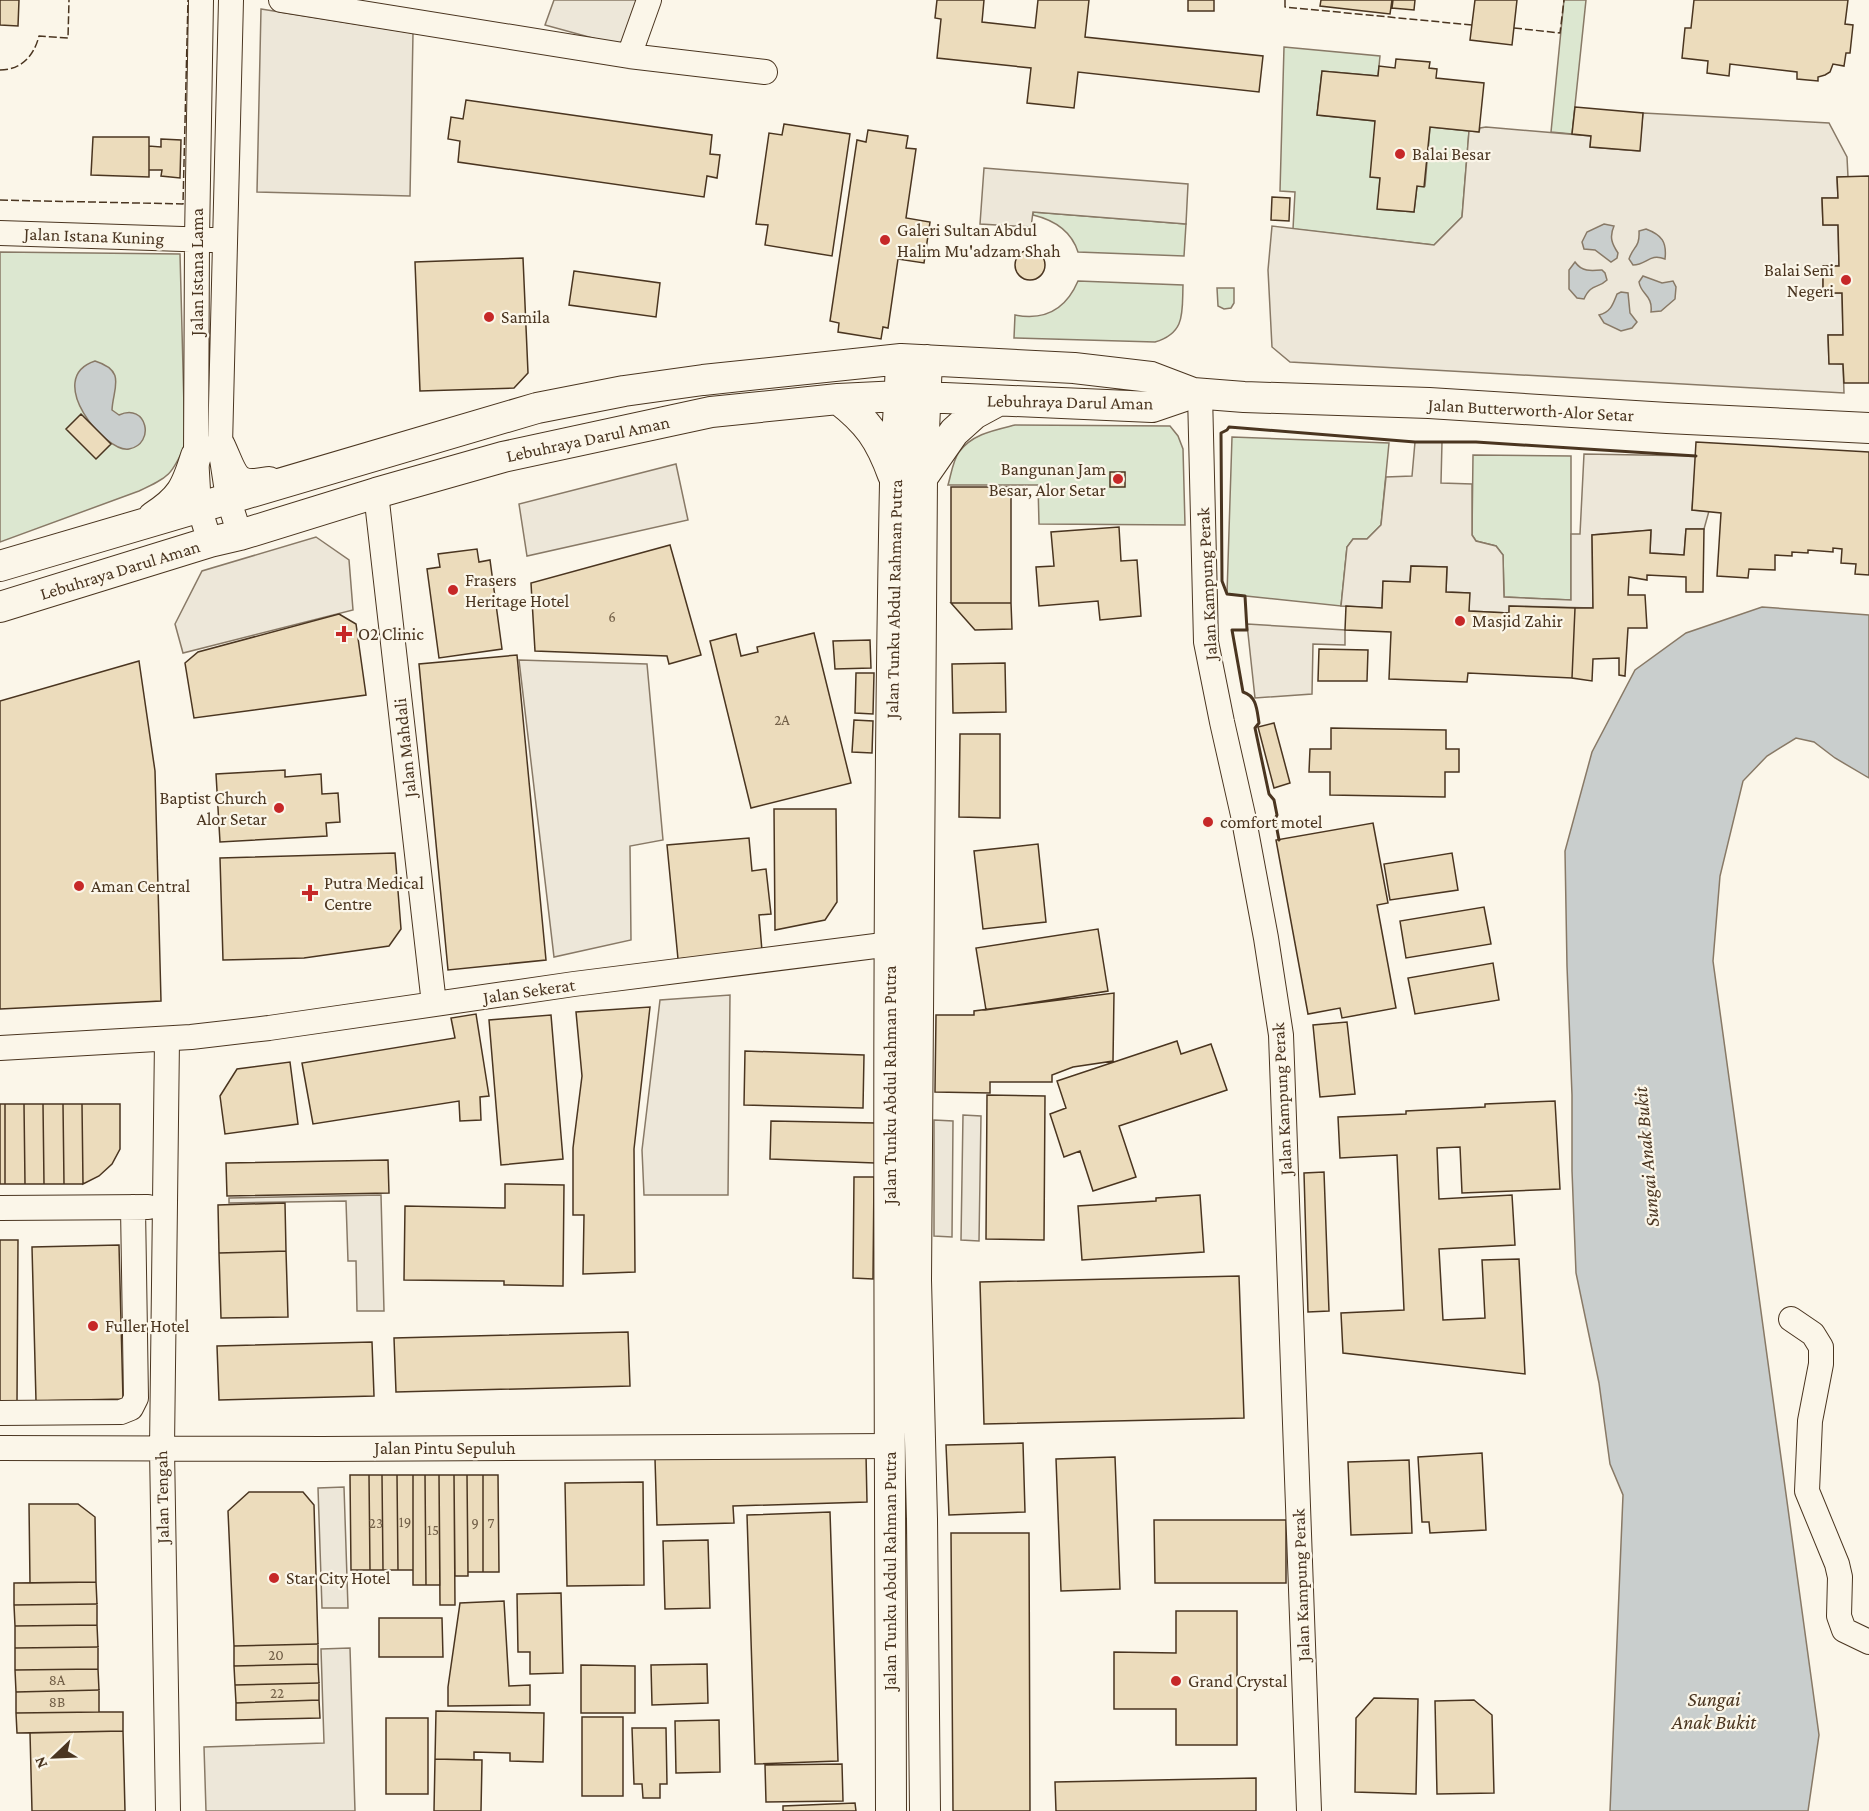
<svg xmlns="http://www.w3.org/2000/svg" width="1869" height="1811" viewBox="0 0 1869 1811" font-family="'Crimson Pro',serif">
<rect width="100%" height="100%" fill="#fbf6e9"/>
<!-- green -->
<path fill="#dce7d0" stroke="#887966" stroke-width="1.5" d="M1564 0H1586L1572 134 1551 132Z
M1284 47 1380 56 1378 76 1322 71 1317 115 1375 121 1380 178 1378 209 1414 212 1417 186H1425L1430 127 1469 131 1462 217 1434 245 1293 229 1295 192 1280 191Z
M1033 212 1186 224 1184 256 1078 252C1071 230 1054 220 1033 215Z
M0 252 180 254 185 445C172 475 169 477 139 491L0 542Z
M1078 281 1183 285C1182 312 1186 333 1155 342L1014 338 1015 315C1046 321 1066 309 1078 281Z
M1217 288H1234V303L1231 308 1224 309 1218 306Z
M1015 425 1170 426 1178 436 1183 449 1185 525 1039 524 1038 485H948C951 475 953 460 959 452 972 434 995 430 1015 425Z
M1232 437 1389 443 1381 525 1367 539H1353L1347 547 1341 606 1227 594Z
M1473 455 1571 456V600L1504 597 1503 555 1496 546 1476 541 1472 535Z"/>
<!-- parking -->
<path fill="#ede7d9" stroke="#887966" stroke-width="1.5" d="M554 0H658L640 51 545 25Z
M261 9 413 33 410 196 257 192Z
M1643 113 1829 123 1847 157 1848 177H1837L1838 198H1822L1823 225H1838L1839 266H1823V293H1842L1843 335H1828L1829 363 1843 364 1844 393 1290 362 1272 347 1268 270 1272 226 1434 245 1462 217 1469 131 1479 132 1480 128 1486 127 1591 136 1590 147 1639 151Z
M984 168 1188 184 1186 224 1033 212 1031 227 980 224Z
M1415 442H1442L1441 483 1472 484V535L1476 541 1496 546 1503 555 1504 597 1571 600V534H1580L1584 454 1696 456 1692 510 1709 511 1704 529H1686L1684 555 1650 553 1651 530 1592 535 1593 608 1510 606 1509 613 1469 611V593L1446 592 1447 567 1411 566 1410 582H1383L1382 608 1341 606 1347 547 1353 539H1367L1381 525 1386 477 1412 476Z
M676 464 688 520 527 556 519 504Z
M316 537 349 560 353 610 183 653 175 624 202 571Z
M1247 624 1345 630V645L1313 644 1312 694 1255 698Z
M519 660 647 664 663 840 630 846 631 940 554 957Z
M730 995 728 1195H644L642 1150 660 1000Z
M963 1115 981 1116 979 1241 961 1240Z
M934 1120 953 1121 952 1237 934 1236Z
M381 1195 384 1311H357L356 1261H348L346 1201 229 1203V1198Z
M344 1487 348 1608H322L318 1488Z
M350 1648 355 1811H206L204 1747 324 1743 321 1649Z"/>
<!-- water -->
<path fill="#c9cecd" stroke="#887966" stroke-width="1.5" d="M1604 224 1614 226C1609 237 1612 244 1618 253L1617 258 1611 262 1595 250 1584 249 1582 242 1587 232Z
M1646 229C1662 235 1667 242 1665 259 1649 253 1647 265 1633 265L1629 259C1633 246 1640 248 1639 231Z
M1575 262C1582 272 1591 271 1602 270L1605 273 1607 280C1598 289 1591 283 1584 299L1577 298 1569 289V270Z
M1643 276 1662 283 1673 281 1676 287 1675 299 1661 311 1651 312C1653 295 1641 295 1639 282Z
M1621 292 1628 293 1630 313 1637 322 1632 328 1621 331 1604 323 1599 315C1611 312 1613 304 1617 294Z
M95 361C127 371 113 388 112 410L119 415C147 402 156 444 129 449 105 453 43 378 95 361Z
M1762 607 1869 615V778L1835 758 1814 742 1796 738 1767 756 1743 781 1720 876 1713 961 1819 1735 1808 1811H1610L1623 1495 1610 1464 1599 1383 1576 1273 1572 1171V1095L1567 966 1565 851 1592 752 1635 670 1686 633Z"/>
<!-- building -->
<path fill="#ecdcbc" stroke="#4a3520" stroke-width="1.5" d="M0 0H19L18 26 0 25Z
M937 0H984L982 22 1035 28 1038 0H1089L1085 37 1263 56 1259 92 1078 72 1074 108 1027 103 1031 68 937 58 941 19 935 18Z
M1188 0H1214V11H1188Z
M1321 0H1392L1390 14 1320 6Z
M1393 0H1415L1414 10 1392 8Z
M1475 0H1517L1512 45 1470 40Z
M1694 0H1848L1845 24 1853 25 1850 53H1846L1844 66 1833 64 1830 72 1825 75 1818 77V81L1797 79V72L1730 64 1729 76 1707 73 1708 61 1682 58 1685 28H1691Z
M1396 59 1430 62 1429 68 1437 69 1436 78 1484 83 1479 132 1430 127 1424 187 1417 186 1414 212 1377 209 1380 178 1370 177 1375 121 1317 115 1322 71 1378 76 1379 66 1395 68Z
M466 100 712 135 710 154 720 155 717 178 707 176 704 197 458 162 460 141 448 139 451 117 463 119Z
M1575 107 1643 113 1640 151 1590 147 1591 136 1572 134Z
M784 124 850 134 832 256 765 245 768 225 756 224 769 133 782 135Z
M868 130 908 136 906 148 916 149 906 218 930 222 924 263 898 259 888 328 883 327 881 339 838 332 839 323 830 321 857 140 866 142Z
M93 137H149V177L91 175Z
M161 139 181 140 180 178 161 176 162 170H149V146L161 147Z
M1869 176V383H1844L1843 364H1829L1828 335H1843L1842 293H1823V266H1839L1838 225H1823L1822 198H1838L1837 177Z
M1272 197 1290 198 1289 221 1271 220Z
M1015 265a15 15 0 1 1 30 0a15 15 0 1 1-30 0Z
M523 258 528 373 514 388 420 391 415 262Z
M574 271 660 283 656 317 569 305Z
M81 414 111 444 96 459 66 429Z
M1696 442 1869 452V575L1855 574 1856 564 1841 563 1842 549 1833 548V552L1808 550V553L1792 552V556L1775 555V570L1749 569 1748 578 1717 576 1721 513 1692 510Z
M1110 472H1125V487H1110Z
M951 487H1011V603H951Z
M1119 527 1121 561 1137 560 1141 616 1100 620 1098 601 1039 606 1036 567 1054 566 1051 532Z
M1686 529H1704L1703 592H1686V577L1647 575V580L1629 577 1628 595H1645L1647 628H1628L1625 676 1619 675V658L1593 659 1592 681 1572 678 1575 608H1593L1592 535 1651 530 1650 553 1684 555Z
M670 545 701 655 669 664 667 656 535 651 531 583Z
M477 549 479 562 490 560 502 649 439 658 427 569 440 567 438 554Z
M1411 566 1447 567 1446 592 1470 593 1469 611 1509 613V606L1575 608 1572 678 1468 673 1467 682 1389 679 1391 632 1345 630 1346 606 1382 608 1383 581 1410 582Z
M951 603H1011L1012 629 975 630Z
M339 614 356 624 366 695 194 718 185 663 198 652Z
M814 633 851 783 751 808 710 641 736 634 741 656 758 652 757 647Z
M870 640 871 668 835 669 833 641Z
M1319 649 1368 650 1367 681H1318Z
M517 655 546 960 448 970 419 664Z
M139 661 155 771 161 1001 0 1009V701Z
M1005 663 1006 712 953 713 952 664Z
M856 673H874L873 714 855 713Z
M854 720 873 721 872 753 852 752Z
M1274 723 1290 783 1274 788 1258 727Z
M1331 728 1446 730V749H1459V772H1445V797L1330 795V772H1309L1310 749H1331Z
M960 734H1000V818L959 817Z
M285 770V777L321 774 322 794 338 793 340 822 326 823 327 836 220 842 216 774Z
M774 809H836L837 902 825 920 775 930Z
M1373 823 1388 903 1377 905 1396 1008 1342 1018 1340 1008 1308 1014 1276 840Z
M749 838 752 871 766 869 771 914 759 915 762 951 678 959 667 845Z
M1038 844 1046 922 983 929 974 851Z
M395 853 401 929 389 946 304 958 223 960 220 858Z
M1452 853 1458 890 1390 900 1384 864Z
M1484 907 1491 944 1406 958 1400 921Z
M1098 929 1108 991 986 1010 976 948Z
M1493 963 1499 1000 1415 1014 1408 978Z
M1114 993 1113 1061 1073 1067 1052 1075V1082H990V1093L935 1092 936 1015H974V1011Z
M650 1007 634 1149 635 1272 583 1274 584 1215H573V1148L582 1076 576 1012Z
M476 1014 489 1096 480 1097 481 1120 460 1121 459 1101 313 1124 302 1063 455 1038 451 1018Z
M551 1015 563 1159 501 1165 489 1020Z
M1347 1022 1355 1094 1320 1097 1313 1025Z
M1177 1041 1181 1054 1211 1044 1227 1090 1119 1126 1136 1177 1093 1191 1080 1151 1064 1157 1050 1114 1066 1108 1057 1081Z
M745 1051 864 1055 863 1108 744 1105Z
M290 1062 298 1124 225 1134 220 1096 237 1069Z
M987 1095 1045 1096 1044 1240 986 1239Z
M1555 1101 1560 1189 1462 1193 1460 1147 1437 1148 1439 1199 1512 1195 1515 1245 1439 1249 1443 1320 1485 1318 1482 1260 1519 1259 1525 1374 1343 1353 1341 1313 1404 1310 1397 1155 1340 1158 1338 1117 1406 1114V1111L1485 1107V1104Z
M0 1104H5V1184H0Z
M5 1104H24L25 1184H5Z
M24 1104H43L44 1184H25Z
M43 1104H63L64 1184H44Z
M63 1104H82L83 1184H64Z
M82 1104H120V1149L112 1164 99 1176 83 1184Z
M771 1121 876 1123 875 1163 770 1159Z
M388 1160 389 1193 227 1196 226 1163Z
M1324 1172 1329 1311 1308 1312 1304 1173Z
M854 1177H874L873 1279 853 1278Z
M505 1184 564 1185 563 1286 504 1285V1281L404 1280 405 1206 505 1208Z
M1200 1195 1204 1252 1082 1260 1078 1206 1156 1201V1198Z
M285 1203 286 1251 219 1253 218 1205Z
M0 1240H18L17 1404H0Z
M119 1245 123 1399 36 1401 32 1247Z
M286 1251 288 1317 221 1318 219 1253Z
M1239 1276 1244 1418 984 1424 980 1282Z
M628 1332 630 1386 396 1392 394 1338Z
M372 1342 374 1396 219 1400 217 1346Z
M1023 1443 1025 1512 949 1515 946 1445Z
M1482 1453 1486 1530 1430 1533 1429 1522H1422L1418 1457Z
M866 1454 867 1502 733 1506 734 1523 657 1525 655 1459Z
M1115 1457 1120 1589 1061 1591 1056 1459Z
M1409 1460 1412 1533 1351 1535 1348 1462Z
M350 1475H369L370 1570H351Z
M369 1475H382L383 1570H370Z
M382 1475H397L398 1570H383Z
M397 1475H413V1570H398Z
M413 1475H425L426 1585H413Z
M425 1475H439L440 1585H426Z
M439 1475H454L455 1605H440Z
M454 1475H467L468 1576H455Z
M467 1475H483V1572H468Z
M483 1475H498L499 1572H483Z
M643 1482 644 1585 567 1586 565 1483Z
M249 1492H303L314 1505 318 1644 234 1646 228 1511Z
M29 1504H78L95 1517 96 1582 30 1583Z
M830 1512 838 1761 755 1764 747 1515Z
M1154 1520H1286V1583H1155Z
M951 1533H1029L1030 1811H953Z
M708 1540 710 1608 665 1609 663 1541Z
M96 1582 97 1604 14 1605V1583Z
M561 1593 563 1673 530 1674V1652H518L517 1594Z
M504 1601 509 1686 530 1685V1705L448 1706V1687L460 1603Z
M97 1604V1625L15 1626 14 1605Z
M1176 1611H1237V1745H1176V1709H1114V1652L1176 1653Z
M379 1618H442L443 1657H379Z
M97 1625 98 1647 15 1648V1626Z
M318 1644V1664L234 1666V1646Z
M98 1647V1669L15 1670V1648Z
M318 1664 319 1683 235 1685 234 1666Z
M707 1664 708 1703 652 1705 651 1665Z
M581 1665 635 1666V1713H581Z
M98 1669 99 1690 16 1692 15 1670Z
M319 1683V1700L236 1703 235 1685Z
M99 1690V1712L16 1713V1692Z
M1374 1698 1418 1699 1416 1794 1355 1792 1356 1718Z
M319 1700 320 1718 236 1720V1703Z
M1474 1700 1492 1715 1494 1793 1437 1794 1435 1701Z
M436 1711 544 1713 543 1762 510 1761V1753L474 1752V1760L435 1759Z
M99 1712H123V1731L17 1733 16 1713Z
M582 1717H623V1796H582Z
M386 1718H428V1794H386Z
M719 1720 720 1772 676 1773 675 1721Z
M632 1728H666L667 1784H660V1798H643L642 1784H634Z
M123 1731 125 1811H32L30 1733Z
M435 1759 482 1760 481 1811H434Z
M842 1764 843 1801 766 1802 765 1765Z
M1256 1778V1811H1056L1055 1782Z
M855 1803 856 1811H783V1806Z"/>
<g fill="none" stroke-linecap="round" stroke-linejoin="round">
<!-- minor casing -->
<g stroke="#4a3520" stroke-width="26">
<path id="minor" d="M201 0 197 239 196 456 199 507 210 542
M231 0 220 446 228 498 240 535
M281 0 629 56 765 72
M629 56 649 0
M0 233 213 240
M1200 394 1206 642 1222 722 1243 815 1266 938 1281 1035 1309 1811
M376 493 434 1004
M167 1039 162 1448 168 1811
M0 1048 191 1037 269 1028 574 984 891 944
M0 1208 148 1207
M1791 1319 1813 1334 1821 1347V1364L1810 1421 1807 1491 1837 1564 1840 1577 1839 1616 1844 1630 1869 1642
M0 1413 121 1412 131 1408 136 1398 133 1207
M0 1448 321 1449 889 1446"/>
</g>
<!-- major casing -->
<g stroke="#4a3520" stroke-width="32">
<path id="major" d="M838 399C868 422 880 439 893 475
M220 446C234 476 232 489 269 482
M922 478 954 432 974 414 998 401
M153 517C181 499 186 488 196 456
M0 566 537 408 624 391 703 380 901 359 1074 368 1151 377 1193 393 1244 397 1429 403 1667 418 1869 428
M0 607 210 542 240 535 376 493 503 457 711 412 838 399 900 396 1152 407 1193 393
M891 1811C890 1368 886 925 895 483 896 442 900 400 901 359
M925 1811 922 1519 916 1280 922 478 927 360"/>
</g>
<!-- minor -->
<use href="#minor" stroke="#fbf6e9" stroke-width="24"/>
<!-- major -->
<use href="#major" stroke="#fbf6e9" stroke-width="30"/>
<!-- fence -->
<path stroke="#4a3520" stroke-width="1.5" stroke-dasharray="8 3" stroke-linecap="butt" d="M1285 0V7L1472 25
M1514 28 1560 33 1564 0
M0 70C21 70 34 56 39 36L68 38 69 0
M0 200 183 204 188 0"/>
<!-- wall -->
<path stroke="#4a3520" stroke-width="3" d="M1279 840 1275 819 1277 815 1274 800 1269 794 1255 728 1259 723C1257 711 1257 696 1243 692L1232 630H1247L1245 596 1227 594 1222 581 1221 433 1227 430 1229 427 1415 442H1476L1696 456"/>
</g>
<!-- markers -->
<g fill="#c62828" stroke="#fbf6e9" stroke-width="2">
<circle cx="1400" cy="154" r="6"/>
<circle cx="885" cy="240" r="6"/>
<circle cx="1846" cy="280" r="6"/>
<circle cx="489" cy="317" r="6"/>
<circle cx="1118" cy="479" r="6"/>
<circle cx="453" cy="590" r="6"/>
<circle cx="1460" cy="621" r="6"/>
<path d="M341 625h6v6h6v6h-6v6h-6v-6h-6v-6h6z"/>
<circle cx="279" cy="808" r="6"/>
<circle cx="1208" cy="822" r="6"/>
<circle cx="79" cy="886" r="6"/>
<path d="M307 884h6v6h6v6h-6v6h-6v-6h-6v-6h6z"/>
<circle cx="93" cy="1326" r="6"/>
<circle cx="274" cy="1578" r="6"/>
<circle cx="1176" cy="1681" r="6"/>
</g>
<g text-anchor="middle" stroke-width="4.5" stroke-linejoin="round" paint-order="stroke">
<!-- number labels -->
<g font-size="15" fill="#725f47">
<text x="612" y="622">6</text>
<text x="782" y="725">2A</text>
<text x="405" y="1527">19</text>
<text x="376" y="1528">23</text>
<text x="475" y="1528">9</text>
<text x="491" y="1528">7</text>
<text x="433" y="1535">15</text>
<text x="276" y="1660">20</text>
<text x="57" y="1685">8A</text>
<text x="277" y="1698">22</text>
<text x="57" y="1707">8B</text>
</g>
<!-- poi labels -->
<g font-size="18" fill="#4a3520" stroke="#fbf6e9" text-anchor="start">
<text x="1412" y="160">Balai Besar</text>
<text x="897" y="236">Galeri Sultan Abdul<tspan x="897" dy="21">Halim Mu'adzam Shah</tspan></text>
<text x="1834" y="276" text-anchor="end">Balai Seni<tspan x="1834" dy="21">Negeri</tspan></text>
<text x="501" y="323">Samila</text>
<text x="1106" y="475" text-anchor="end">Bangunan Jam<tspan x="1106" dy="21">Besar, Alor Setar</tspan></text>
<text x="465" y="586">Frasers<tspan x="465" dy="21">Heritage Hotel</tspan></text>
<text x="1472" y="627">Masjid Zahir</text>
<text x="358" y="640">O2 Clinic</text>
<text x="267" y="804" text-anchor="end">Baptist Church<tspan x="267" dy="21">Alor Setar</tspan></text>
<text x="1220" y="828">comfort motel</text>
<text x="324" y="889">Putra Medical<tspan x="324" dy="21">Centre</tspan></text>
<text x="91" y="892">Aman Central</text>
<text x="105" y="1332">Fuller Hotel</text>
<text x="286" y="1584">Star City Hotel</text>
<text x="1188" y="1687">Grand Crystal</text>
</g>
<!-- street labels -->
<g font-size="18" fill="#4a3520" stroke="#fbf6e9">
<text transform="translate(94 236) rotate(2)" y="6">Jalan Istana Kuning</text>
<text transform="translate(197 272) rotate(-90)" y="6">Jalan Istana Lama</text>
<text transform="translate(1070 402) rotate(1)" y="6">Lebuhraya Darul Aman</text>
<text transform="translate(1531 410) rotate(3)" y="6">Jalan Butterworth-Alor Setar</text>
<text transform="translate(588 439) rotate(-12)" y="6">Lebuhraya Darul Aman</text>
<text transform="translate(120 570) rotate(-17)" y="6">Lebuhraya Darul Aman</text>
<text transform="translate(1207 584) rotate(-93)" y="6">Jalan Kampung Perak</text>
<text transform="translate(894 599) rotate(-89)" y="6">Jalan Tunku Abdul Rahman Putra</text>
<text transform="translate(405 748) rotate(-96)" y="6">Jalan Mahdali</text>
<text transform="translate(529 991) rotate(-8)" y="6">Jalan Sekerat</text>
<text transform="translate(890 1085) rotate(-90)" y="6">Jalan Tunku Abdul Rahman Putra</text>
<text transform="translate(1282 1099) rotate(-93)" y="6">Jalan Kampung Perak</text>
<text x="445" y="1454">Jalan Pintu Sepuluh</text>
<text transform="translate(162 1497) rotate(-91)" y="6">Jalan Tengah</text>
<text transform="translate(890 1571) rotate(-90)" y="6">Jalan Tunku Abdul Rahman Putra</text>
<text transform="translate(1301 1585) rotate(-92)" y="6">Jalan Kampung Perak</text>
</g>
<!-- water labels -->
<g font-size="20" font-style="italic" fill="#4a3520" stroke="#fbf6e9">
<text transform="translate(1646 1157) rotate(-95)" y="7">Sungai Anak Bukit</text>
<text x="1714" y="1706">Sungai<tspan x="1714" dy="23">Anak Bukit</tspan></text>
</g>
</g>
<!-- north arrow -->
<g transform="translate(54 1757) rotate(247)" stroke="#fbf6e9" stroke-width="4.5" paint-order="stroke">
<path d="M0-4.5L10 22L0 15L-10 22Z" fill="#4a3520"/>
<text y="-9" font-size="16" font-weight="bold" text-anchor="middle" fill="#4a3520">N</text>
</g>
</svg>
